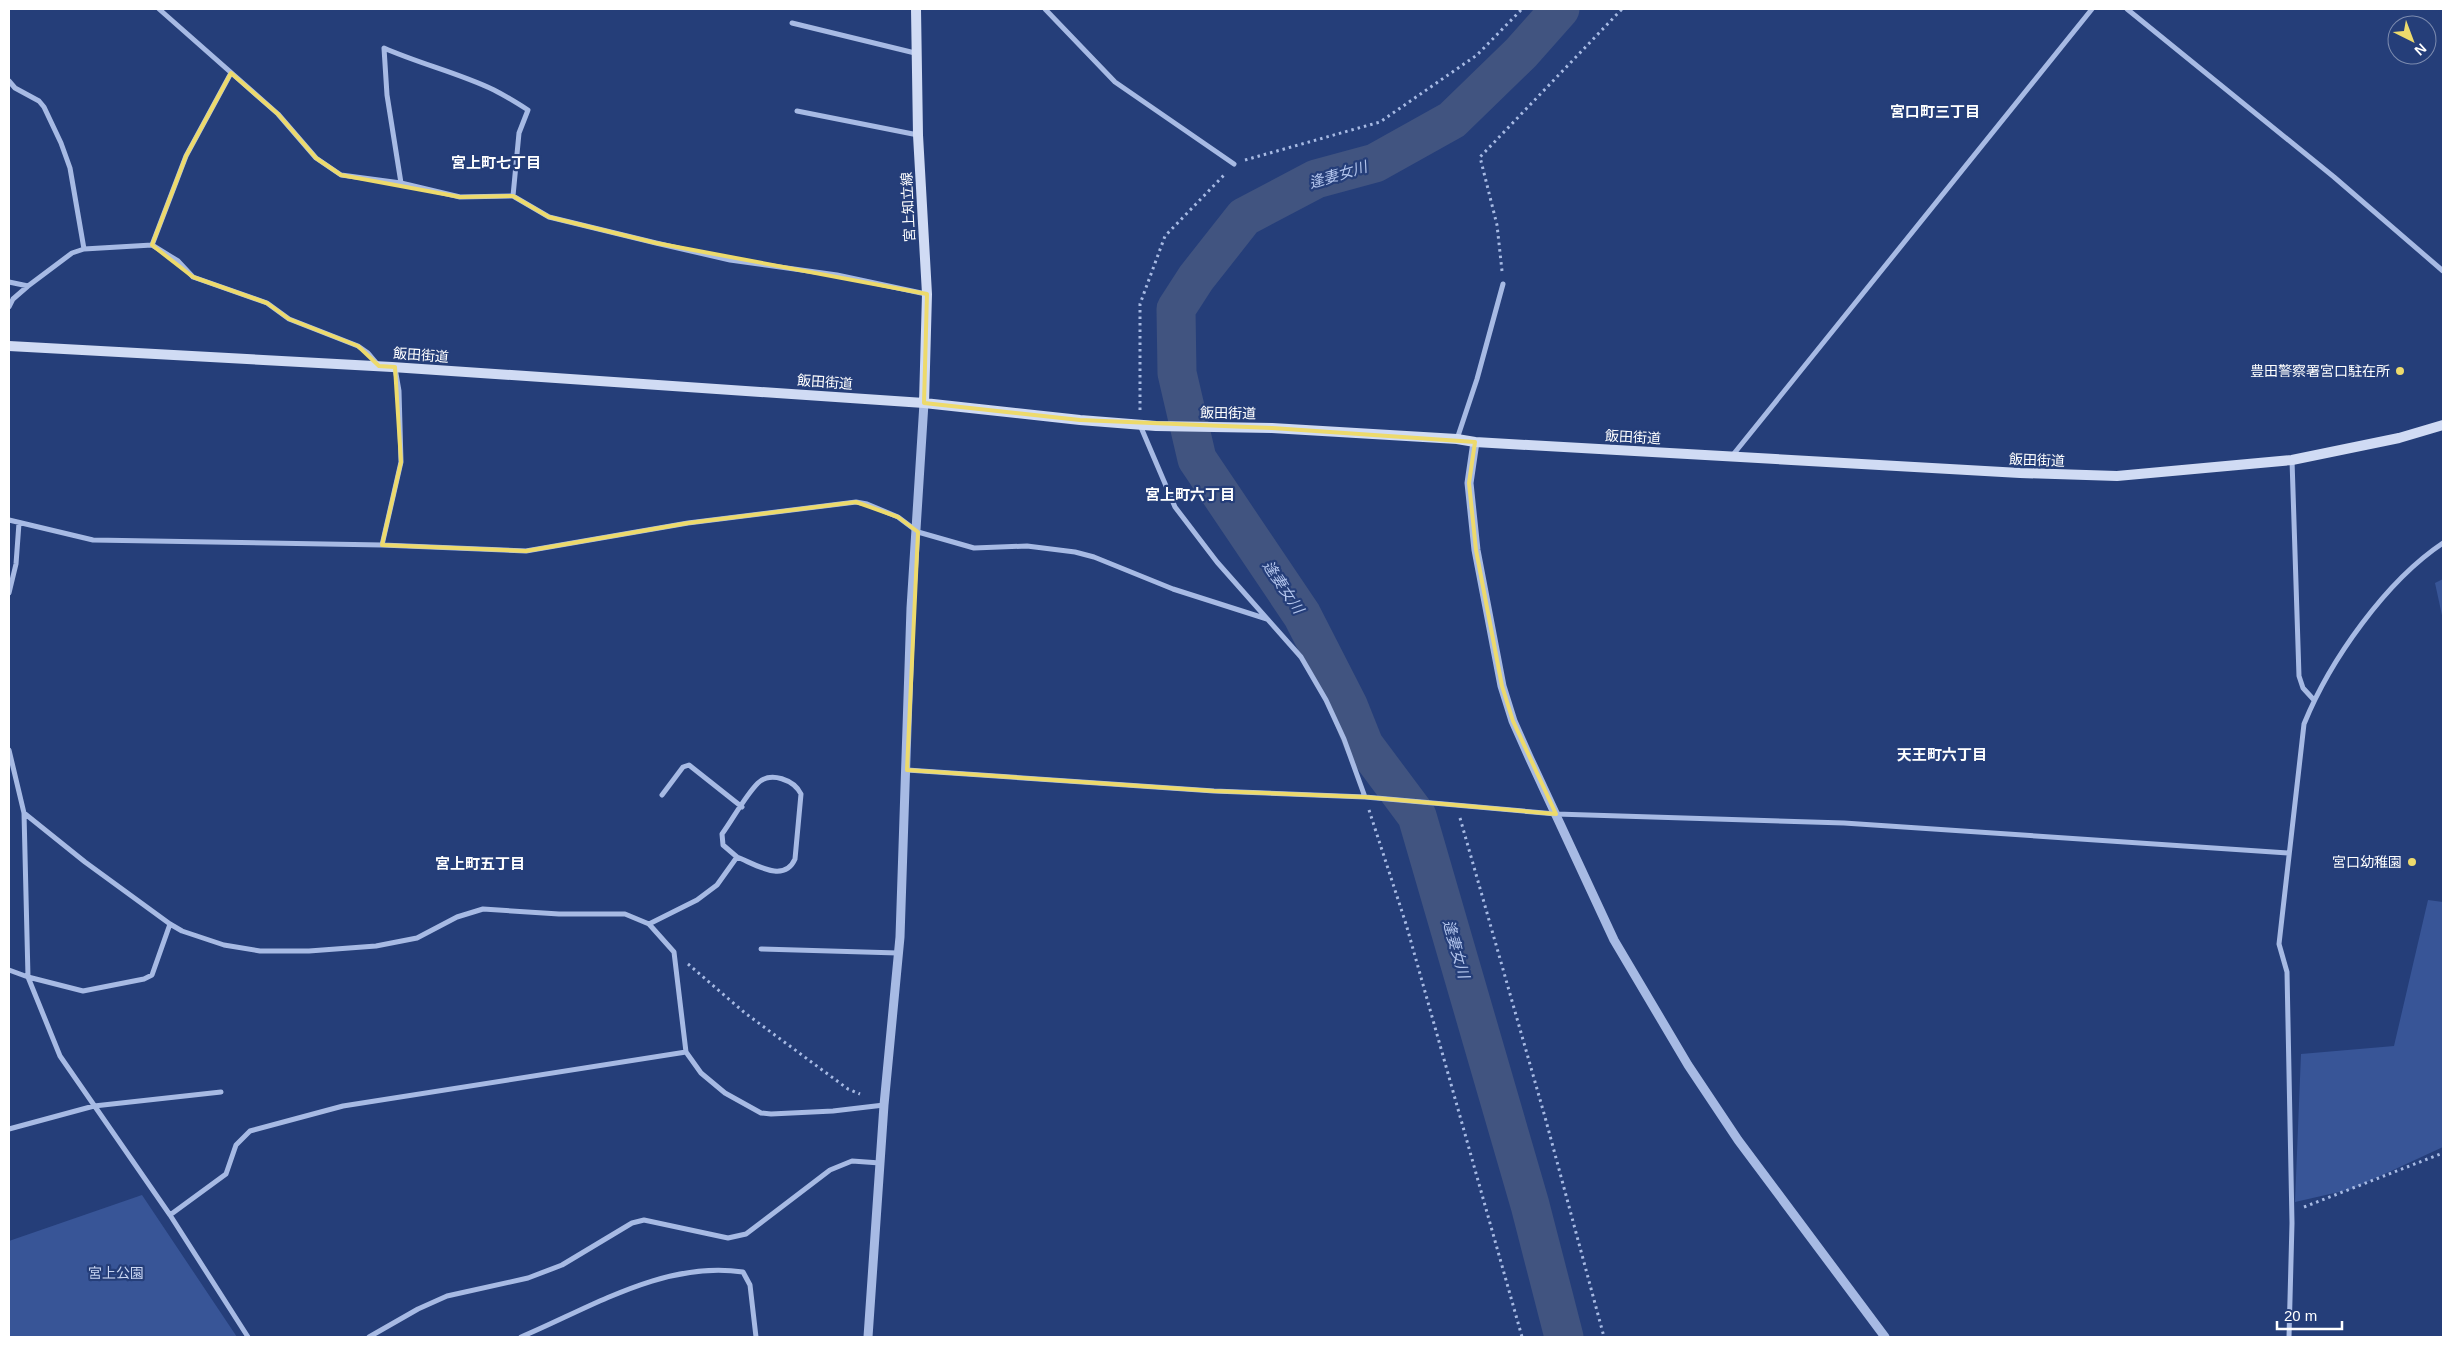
<svg xmlns="http://www.w3.org/2000/svg" width="2452" height="1346" viewBox="0 0 2452 1346" font-family="Arial,'Noto Sans JP',sans-serif">
<rect width="100%" height="100%" fill="#253e79"/>
<!-- green -->
<path fill="#385597" d="M2443 579V620L2435 583Z
M2428 900 2443 902V1147L2352 1189 2295 1202 2301 1054 2394 1046Z
M142 1195 237 1337H9V1241Z"/>
<g fill="none" stroke-linecap="round" stroke-linejoin="round">
<!-- river -->
<path stroke="#415480" stroke-width="39" d="M1560 9 1521 53 1452 120 1375 163 1316 179 1244 217 1196 278 1176 309 1177 373 1197 459 1302 615 1348 705 1364 745 1417 816 1530 1205 1564 1337"/>
<!-- path -->
<path stroke="#a7bae4" stroke-width="3" stroke-dasharray="2.5 4" stroke-linecap="butt" d="M1245 160 1380 122 1477 55 1522 9
M1502 271 1497 225 1480 157 1622 9
M1140 410V304L1165 236 1226 173
M1369 810 1406 924 1522 1337
M1460 818 1545 1117 1604 1337
M688 964 745 1013 848 1089 860 1094
M2304 1207 2443 1153"/>
<!-- minor -->
<path stroke="#a7bae4" stroke-width="5" d="M159 9 278 114 316 158 341 175 401 183
M1045 9 1115 82 1234 164
M2127 9 2334 177 2443 271
M792 23 915 53
M9 81 15 88 39 101 44 107 61 143 70 168 84 249
M797 111 918 135
M513 196 519 133 528 110C517 103 506 96 494 90 459 73 420 64 384 48L387 95 401 183 460 197 513 196 549 217 656 243 730 260 837 275 926 294
M152 245 186 156 231 73
M9 282 28 286
M9 307 13 299 28 286 72 253 84 249 152 245 178 261 193 277 267 303 289 319 358 346 368 353 379 366
M1140 425 1175 507 1217 562 1301 657 1326 700 1344 739 1365 797
M1457 439 1477 379 1503 284
M1732 456 2092 9
M2292 460 2299 676 2303 688 2314 700
M9 520 93 540 382 545 526 551 688 523 856 502 867 504 898 517 918 532 974 548 1027 546 1075 552 1094 557 1173 589 1267 619
M382 545 401 462 399 391 395 368
M9 593 16 564 19 523
M9 750 24 813 28 977 60 1056 170 1215 248 1337
M907 770 1214 791 1365 797 1556 814 1844 823 2288 853
M662 795 683 767 689 765 742 807
M24 813 85 862 170 924 182 931 224 945 260 951H309L376 946 417 938 457 917 483 909 559 914H625L649 924 674 952 686 1052 701 1073 725 1093 761 1113 771 1114 833 1111 884 1105
M649 924 697 900 717 885 737 857C755 864 784 884 795 859L801 794C794 780 771 771 758 783 745 796 733 819 722 834L723 845 737 857
M761 949 898 953
M9 970 28 977 83 991 144 979 152 975 170 924
M9 1129 94 1106 221 1092
M170 1215 226 1174 236 1145 250 1131 343 1106 686 1052
M369 1337 418 1309 447 1296 528 1278 562 1265 632 1223 644 1220 728 1238 746 1234 830 1170 852 1161 880 1163
M521 1337C590 1308 665 1260 743 1272L750 1285 756 1337
M2289 1337 2292 1223 2287 972 2279 944 2304 724C2330 660 2386 581 2443 543"/>
<!-- tertiary -->
<path stroke="#a7bae4" stroke-width="9" d="M1475 442 1469 483 1476 550 1502 686 1513 721 1529 757 1614 940 1688 1065 1738 1140 1885 1337
M868 1337 884 1105 900 937 911 608 924 403"/>
<!-- secondary -->
<path stroke="#d0dbf4" stroke-width="10" d="M916 9 918 135 927 294 924 403
M9 346 392 367 924 403 1080 420 1156 426 1272 428 1457 439 1475 442 2020 473 2117 476 2292 460 2399 438 2443 425"/>
</g>
<!-- marked area -->
<path fill="none" stroke="#edda6c" stroke-width="4" stroke-linejoin="round" d="M231 73 278 114 316 158 341 175 460 197 513 196 549 217 656 243 927 294 924 403 1080 420 1272 428 1475 442 1469 483 1476 550 1502 686 1513 721 1556 814 1365 797 1214 791 907 770 918 532 898 517 856 502 688 523 526 551 382 545 401 462 395 367 379 366 358 346 289 319 267 303 193 277 152 245 186 156Z"/>
<!-- markers -->
<g fill="#edda6c" stroke="#253e79" stroke-width="2">
<circle cx="2400" cy="371" r="5"/>
<circle cx="2412" cy="862" r="5"/>
</g>
<g text-anchor="middle" stroke-width="4.5" stroke-linejoin="round" paint-order="stroke">
<!-- street labels -->
<g font-size="14" fill="#fff" stroke="#253e79">
<text transform="translate(908 207) rotate(-93)" y="5">宮上知立線</text>
<text transform="translate(421 355) rotate(4)" y="5">飯田街道</text>
<text transform="translate(825 382) rotate(4)" y="5">飯田街道</text>
<text transform="translate(1228 413) rotate(1)" y="5">飯田街道</text>
<text transform="translate(1633 437) rotate(3)" y="5">飯田街道</text>
<text transform="translate(2037 460) rotate(2)" y="5">飯田街道</text>
</g>
<!-- poi labels -->
<g font-size="14" fill="#fff" stroke="#253e79" text-anchor="end">
<text x="2390" y="376">豊田警察署宮口駐在所</text>
<text x="2402" y="867">宮口幼稚園</text>
</g>
<!-- park labels -->
<g font-size="14" fill="#cad7f3" stroke="#253e79">
<text x="116" y="1278">宮上公園</text>
</g>
<!-- neighbourhood labels -->
<g font-size="15" font-weight="bold" fill="#fff" stroke="#253e79">
<text x="1935" y="117">宮口町三丁目</text>
<text x="496" y="168">宮上町七丁目</text>
<text x="1190" y="500">宮上町六丁目</text>
<text x="1942" y="760">天王町六丁目</text>
<text x="480" y="869">宮上町五丁目</text>
</g>
<!-- water labels -->
<g font-size="15" font-style="italic" fill="#b2c4ec" stroke="#253e79">
<text transform="translate(1338 175) rotate(-17)" y="5">逢妻女川</text>
<text transform="translate(1283 587) rotate(56)" y="5">逢妻女川</text>
<text transform="translate(1456 949) rotate(74)" y="5">逢妻女川</text>
</g>
</g>
<!-- border -->
<rect width="2452" height="1346" fill="none" stroke="#ffffff" stroke-width="20"/>
<!-- north arrow -->
<g transform="translate(2412 40) rotate(138)"><circle r="24" fill="#253e79" stroke="#7c8baf"/>
<path d="M0-4L9 19L0 12L-9 19Z" fill="#edda6c"/>
<text y="-8" font-size="14" font-weight="bold" text-anchor="middle" fill="#ffffff">N</text>
</g>
<!-- scale -->
<path d="M2277 1321v8h65v-8" fill="none" stroke="#ffffff" stroke-width="2.5"/>
<text x="2284" y="1321" font-size="15" fill="#ffffff" stroke="#253e79" stroke-width="4" paint-order="stroke">20 m</text>
</svg>
